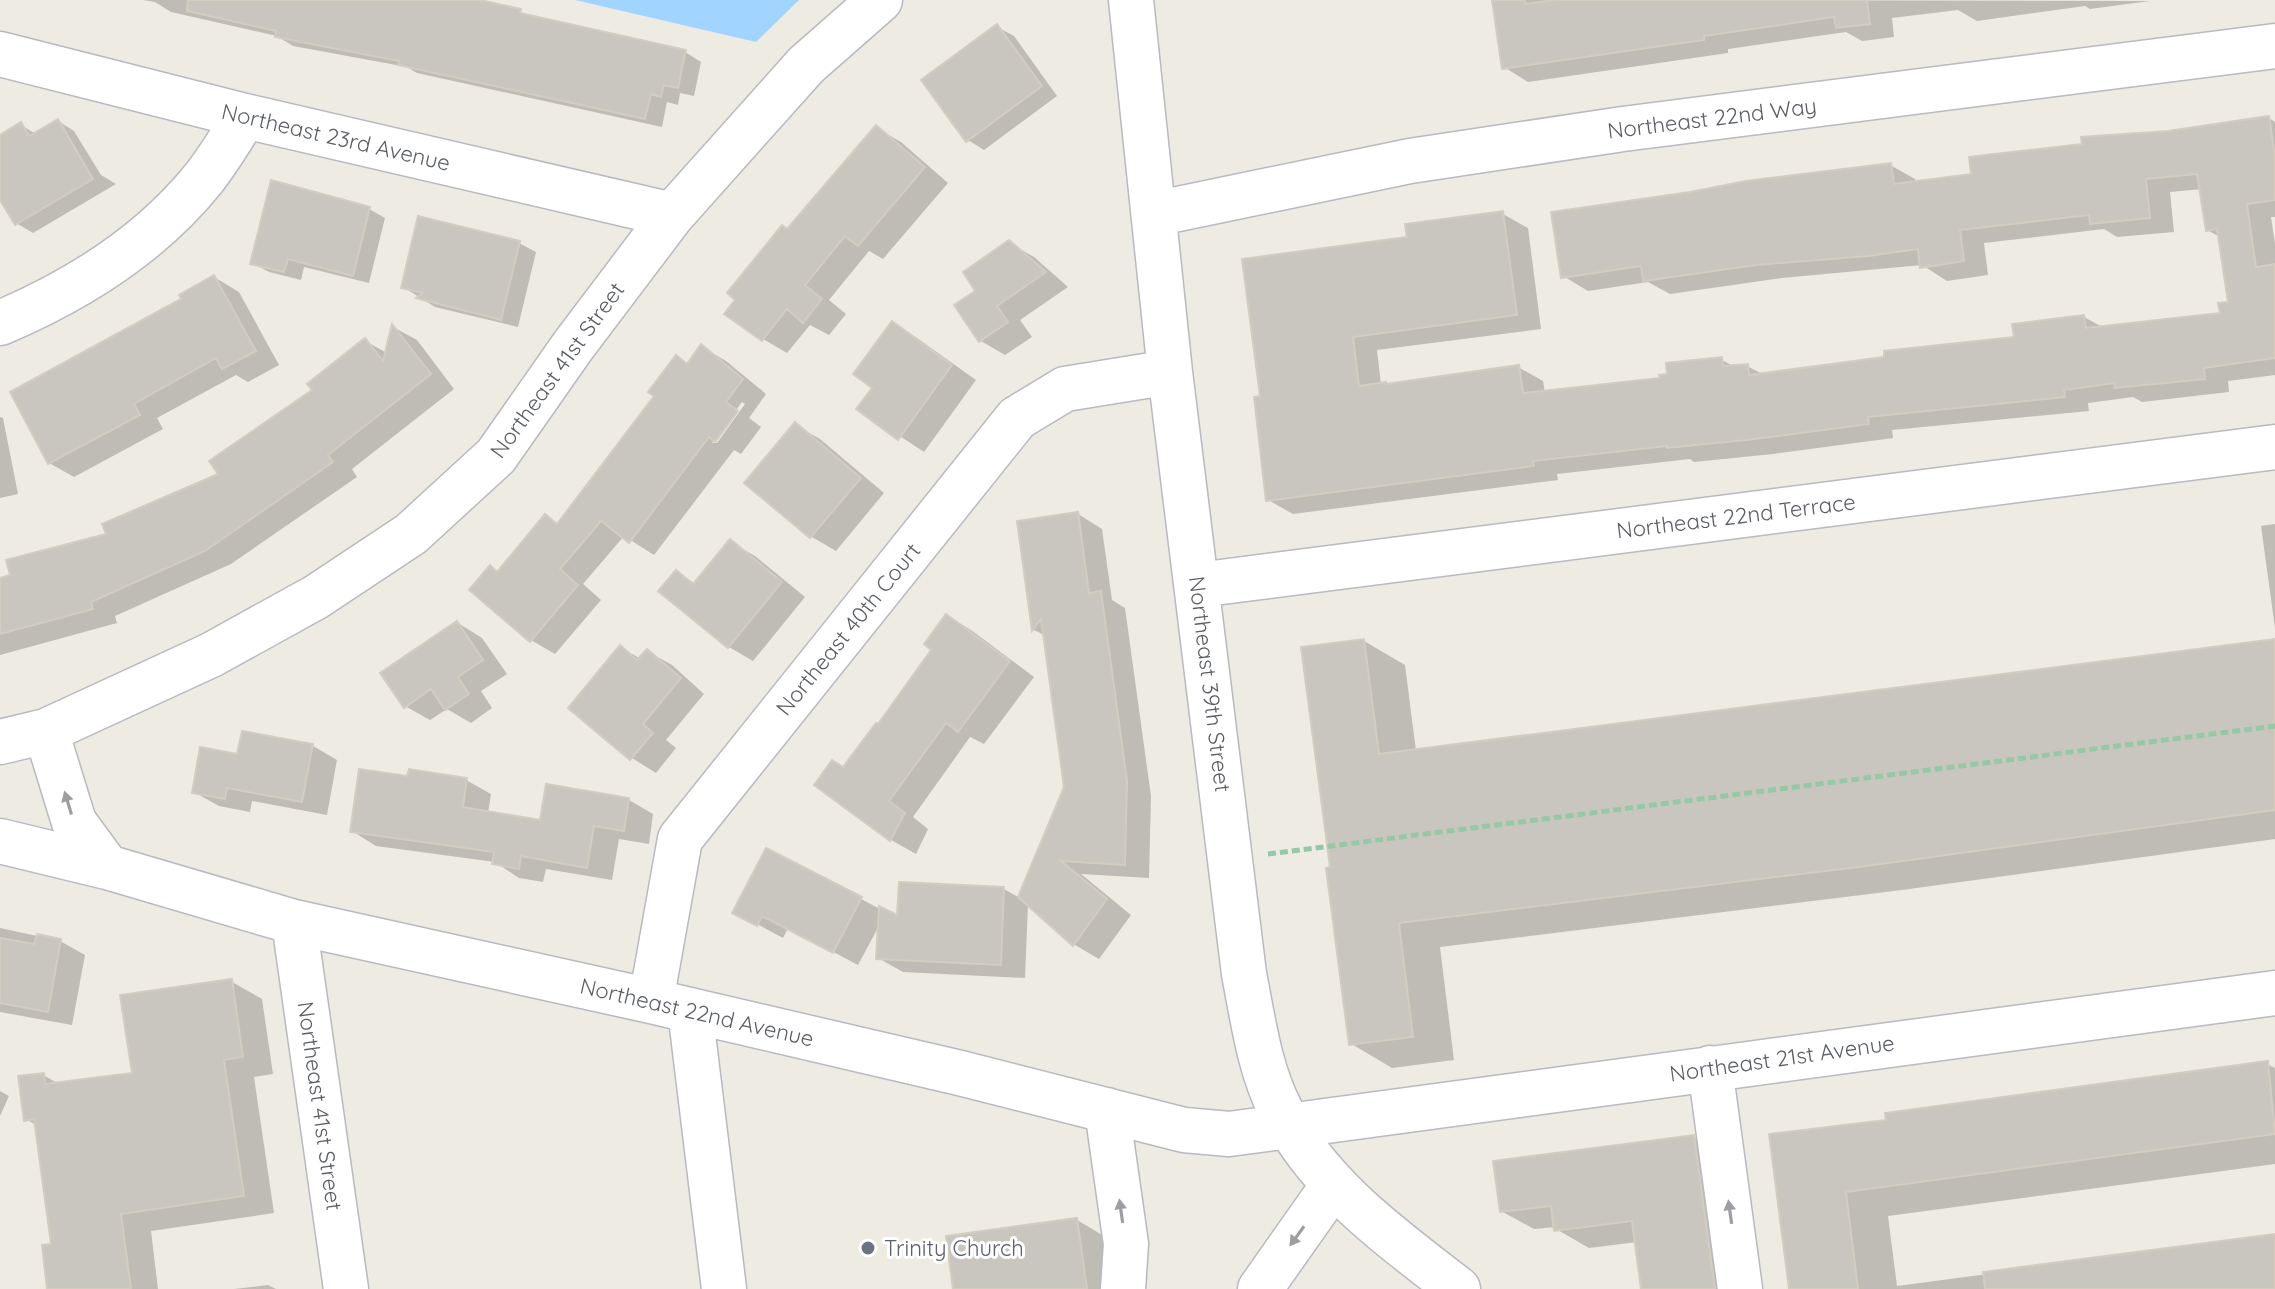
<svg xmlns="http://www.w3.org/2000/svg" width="2275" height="1289" viewBox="0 0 2275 1289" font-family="Quicksand,sans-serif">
<rect width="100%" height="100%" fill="#eeebe2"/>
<!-- water -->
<path fill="#a1d5ff" d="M575 0H799L756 42Z"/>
<!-- shadow -->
<path fill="#0003" fill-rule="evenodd" d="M143 0H466L685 52 701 62 694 96 680 93 678 105 667 102 662 127 417 73 407 67 293 46 277 36 171 12 155 2Z
M1494 0H1547L1548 4 1576 0 2150 1 2090 9 2085 6 1977 21 1958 10 1892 18 1894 37 1862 41 1846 32 1728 49V53L1528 82 1504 67Z
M997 27 1014 36 1057 96 984 150 968 140Z
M2269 118 2275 122V217H2271L2275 244V375L2228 381 2229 392 2142 402 2133 397 2088 403 2089 411 1892 430 1893 438 1773 454 1694 462 1690 459 1557 474 1558 480 1293 514 1268 500 1262 398 1409 239 1503 214 1528 228 1541 329 1377 350 1381 385 1518 367 1543 381 1545 393 1662 380 1722 360 1735 367 1747 366 1764 375 2016 339 2084 317 2104 328 2222 315 2230 304 2220 237 2207 230 2202 189 2170 192 2174 232 2117 237 2104 229 1984 243 1988 275 1947 281 1922 265 1782 278 1670 294 1648 282 1588 291 1563 276 1890 165 1915 179 1916 183 1973 175 2084 145Z
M58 121 74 131 101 175 116 184 33 233 16 223 0 196V137L21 125 36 134Z
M876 128 901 142 948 183 883 259 869 251 829 300 846 314 829 335 810 325 787 353 763 339 788 231Z
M369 209 385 218 369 283 304 267 301 280 269 272 252 263Z
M519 243 536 252 518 327 435 307 403 287Z
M1009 243 1034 257 1068 287 1020 320 1032 337 1005 355 981 341 978 291Z
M214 277 239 292 279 365 248 382 236 375 157 418 163 429 74 477 49 463 184 300Z
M893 324 917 338 976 380 924 452 859 409 874 387Z
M393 327 417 340 454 389 352 469 357 477 231 564 115 616 117 623 0 655V580L109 535 221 474 315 391 365 341 387 353Z
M702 347 726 361 766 394 749 418 761 427 741 454 734 450 654 555 624 536 583 584 601 600 555 654 531 640 490 568 498 572 546 516 559 524 657 396 676 358 688 365ZM742 402 745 404 717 443H712Z
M0 417 3 418 18 494 0 498Z
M795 425 820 439 884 493 836 551 812 537 747 482Z
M1078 514 1102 529 1112 600 1125 608 1151 796 1149 878 1081 874 1131 915 1099 959 1075 945 1028 904 1025 978 903 972 878 958 880 924 858 965 788 928 783 938 735 912 861 899 899 919 1004 889 1020 898 1066 787 1046 636 1034 630 1020 522Z
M2275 524V628L2261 526Z
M730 542 755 556 805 597 753 661 729 647 661 591 676 572 696 584Z
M947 616 971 630 1034 677 984 744 970 737 913 817 928 829 916 854 891 840 816 785 844 769 878 727 934 650Z
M458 623 482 638 507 674 481 691 492 708 471 723 447 709 430 720 405 706Z
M1364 641 1405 665 1416 751 2275 641V839L1902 890 1440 947 1454 1060 1392 1068 1350 1043 1332 869Z
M620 647 641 659 647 651 672 665 704 694 666 740 676 748 656 773 632 758 570 707Z
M313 746 337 760 327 815 252 801 250 812 219 806 194 792Z
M409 778 466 780 491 794 488 813 542 822 548 786 629 800 653 814 649 844 619 839 612 880 546 869 543 882 519 878 495 862 376 846 352 831Z
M0 928 60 941 85 955 72 1025 0 1012Z
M232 982 262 999 273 1074 254 1077 274 1213 151 1231 158 1289H49L53 1246 37 1126 26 1119 43 1075 59 1084 134 1075Z
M2267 1064 2275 1068V1164L1888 1216 1897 1286 2275 1236V1289H1791L1771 1136 1888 1122Z
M0 1091 9 1096 0 1116Z
M1694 1137 1726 1156 1744 1289H1643L1637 1242 1589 1248 1556 1229V1227L1534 1229 1501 1211Z
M1077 1220 1109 1239 1116 1289H955Z
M268 1285 276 1289H234Z"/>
<!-- building -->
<path fill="#c9c6bf" stroke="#d3cdc0" stroke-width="2" d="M188 0H480L521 9 520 13 686 50 678 88 664 85 661 97 651 94 645 119 398 65 399 61 275 37 276 31 187 11Z
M1492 0H1525V4L1555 0H1867L1870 24 1836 28 1834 17 1704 36V40L1502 69Z
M997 24 1042 86 966 142 921 80Z
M2269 116 2275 156V200L2247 204 2256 267 2275 264V358L2204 368 2205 379 2115 388 2114 383 2064 390 2065 397 1868 417 1869 424 1747 440 1667 448V446L1533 461 1534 466 1266 501 1254 397 1260 396 1242 259 1407 237 1405 224 1503 211 1517 315 1353 337 1359 386 1386 382V384L1519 365 1523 393 1660 378 1659 375 1667 374 1666 363 1722 357 1723 366 1748 364 1749 375 1884 357V351L2014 337 2012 324 2084 315 2086 328 2220 313 2218 303 2228 302 2217 229 2206 231 2197 174 2146 179 2150 218 2090 224 2089 215 1960 230 1964 261 1920 268 1918 249 1869 256 1756 265 1643 281 1641 266 1561 278 1551 212 1690 192 1746 181 1891 163 1894 184 1971 174 1969 157 2082 144 2081 137 2168 131Z
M58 119 93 179 15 225 0 200V135L21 122 29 136Z
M876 125 925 167 858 246 845 236 805 285 822 299 803 323 787 309 762 341 724 314 735 300 727 293 782 225 787 229Z
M271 180 370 207 353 276 288 259 284 272 250 264Z
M418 216 520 241 501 320 416 298 423 293 401 288Z
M1009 240 1046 272 997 306 1008 322 979 342 954 305 975 291 963 272Z
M214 275 256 351 222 369 216 358 134 404 140 415 48 464 10 392 181 299 179 295Z
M892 321 952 365 898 440 856 409 872 388 853 374Z
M392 324 431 374 328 455 333 462 205 551 91 602 93 609 0 634V578L10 575 6 560 106 534 102 524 218 474 209 461 312 390 307 384 365 338 383 361Z
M701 344 743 379 726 402 738 411 715 442 709 437 629 543 601 521 560 569 578 585 530 642 469 590 490 565 497 572 545 514 557 524 654 396 648 392 676 355 687 364Z
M795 422 861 478 810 538 744 483Z
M1078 512 1089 593 1101 591 1127 781 1125 865 1061 861 1107 899 1073 946 1018 897 1064 787 1041 619 1032 631 1017 521Z
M730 539 782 582 728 648 658 591 676 570 693 584Z
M946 614 1010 661 958 732 946 723 889 801 905 813 890 841 814 785 832 760 843 767 876 723 878 724 931 650 924 644Z
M457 621 483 660 458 677 469 694 445 710 431 689 404 708 380 673Z
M1364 639 1379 754 2275 639V810L1859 867 1399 923 1413 1037 1349 1045 1326 868 1330 867 1301 647Z
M620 645 637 660 647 649 681 678 643 724 653 733 630 760 568 708Z
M242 731 313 744 302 802 227 788 225 799 192 793 200 747 237 754Z
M359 769 407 776 409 769 467 778 463 807 540 820 546 784 629 798 624 831 594 826 587 868 521 856 519 869 492 864 494 852 350 832Z
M766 848 862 897 833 953 762 916 757 926 732 913Z
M899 882 1004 887 1001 965 876 959 879 906 897 915Z
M37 934 61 939 48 1012 0 1003V938L34 944Z
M232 979 243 1057 224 1060 244 1196 121 1214 131 1289H47L42 1245 51 1244 34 1119 24 1121 18 1076 44 1073 45 1084 132 1073 120 995Z
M2268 1061 2275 1134 1846 1192 1858 1289H1789L1769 1134 1886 1120 1885 1113Z
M1694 1135 1715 1289H1641L1632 1221 1554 1231 1551 1206 1500 1212 1493 1161Z
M1077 1218 1087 1289H953L946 1236Z
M2275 1234V1289H1985L1983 1272Z"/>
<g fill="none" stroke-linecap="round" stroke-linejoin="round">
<!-- minor casing -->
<g stroke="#b7babf" stroke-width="47">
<path id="minor" d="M1131 0 1170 372 1244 974C1253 1019 1259 1069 1281 1111 1320 1187 1392 1238 1458 1289
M0 54 245 116 672 215
M1154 214 1410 161 1623 129 2275 46
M0 323C78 290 151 244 204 178 219 159 232 137 245 116
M1198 585 2275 447
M46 731 74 822 107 867
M0 742 46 731 211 655 316 597 411 534 496 456 573 346 672 215 806 65 880 0
M0 841 107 867 294 922 651 1001 960 1073 1184 1130 1229 1134 2275 993
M294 922 346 1289
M651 1001 680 839 1017 418 1065 389 1170 372
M690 1010 724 1289
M1710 1068 1740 1289
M1107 1110 1126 1244 1123 1289
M1260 1289 1334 1184"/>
</g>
<!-- path -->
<path stroke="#95c8a4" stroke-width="5" stroke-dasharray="8 4" stroke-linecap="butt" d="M1268 854 2275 726"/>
<!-- minor -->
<use href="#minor" stroke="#fff" stroke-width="44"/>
</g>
<!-- one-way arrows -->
<defs><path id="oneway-solid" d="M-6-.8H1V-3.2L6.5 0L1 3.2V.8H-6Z" transform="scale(2)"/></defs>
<g fill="#9c9ea2">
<use href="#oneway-solid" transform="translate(68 803) rotate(-107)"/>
<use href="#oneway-solid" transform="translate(1121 1211) rotate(-98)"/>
<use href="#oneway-solid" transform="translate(1730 1212) rotate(-98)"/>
<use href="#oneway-solid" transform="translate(1297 1236) rotate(126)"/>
</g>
<!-- markers -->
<circle fill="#6b7280" stroke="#fff" stroke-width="3" cx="868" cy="1248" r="8"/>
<g text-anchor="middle" stroke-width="6" stroke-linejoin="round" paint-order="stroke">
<!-- street labels -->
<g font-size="22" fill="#5a5e64" stroke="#fff">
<text transform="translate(1712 118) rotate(-7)" y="8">Northeast 22nd Way</text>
<text transform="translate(336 137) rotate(13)" y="8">Northeast 23rd Avenue</text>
<text transform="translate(557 370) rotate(-54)" y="8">Northeast 41st Street</text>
<text transform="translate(1736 516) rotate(-7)" y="8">Northeast 22nd Terrace</text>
<text transform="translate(848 629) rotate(-51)" y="8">Northeast 40th Court</text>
<text transform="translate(1210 684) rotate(83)" y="8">Northeast 39th Street</text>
<text transform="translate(697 1012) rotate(13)" y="8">Northeast 22nd Avenue</text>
<text transform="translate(1782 1058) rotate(-8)" y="8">Northeast 21st Avenue</text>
<text transform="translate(320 1106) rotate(82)" y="8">Northeast 41st Street</text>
</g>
<!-- worship labels -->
<g font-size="22" fill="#5b616d" stroke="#fff" text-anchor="start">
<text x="884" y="1256">Trinity Church</text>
</g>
</g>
</svg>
